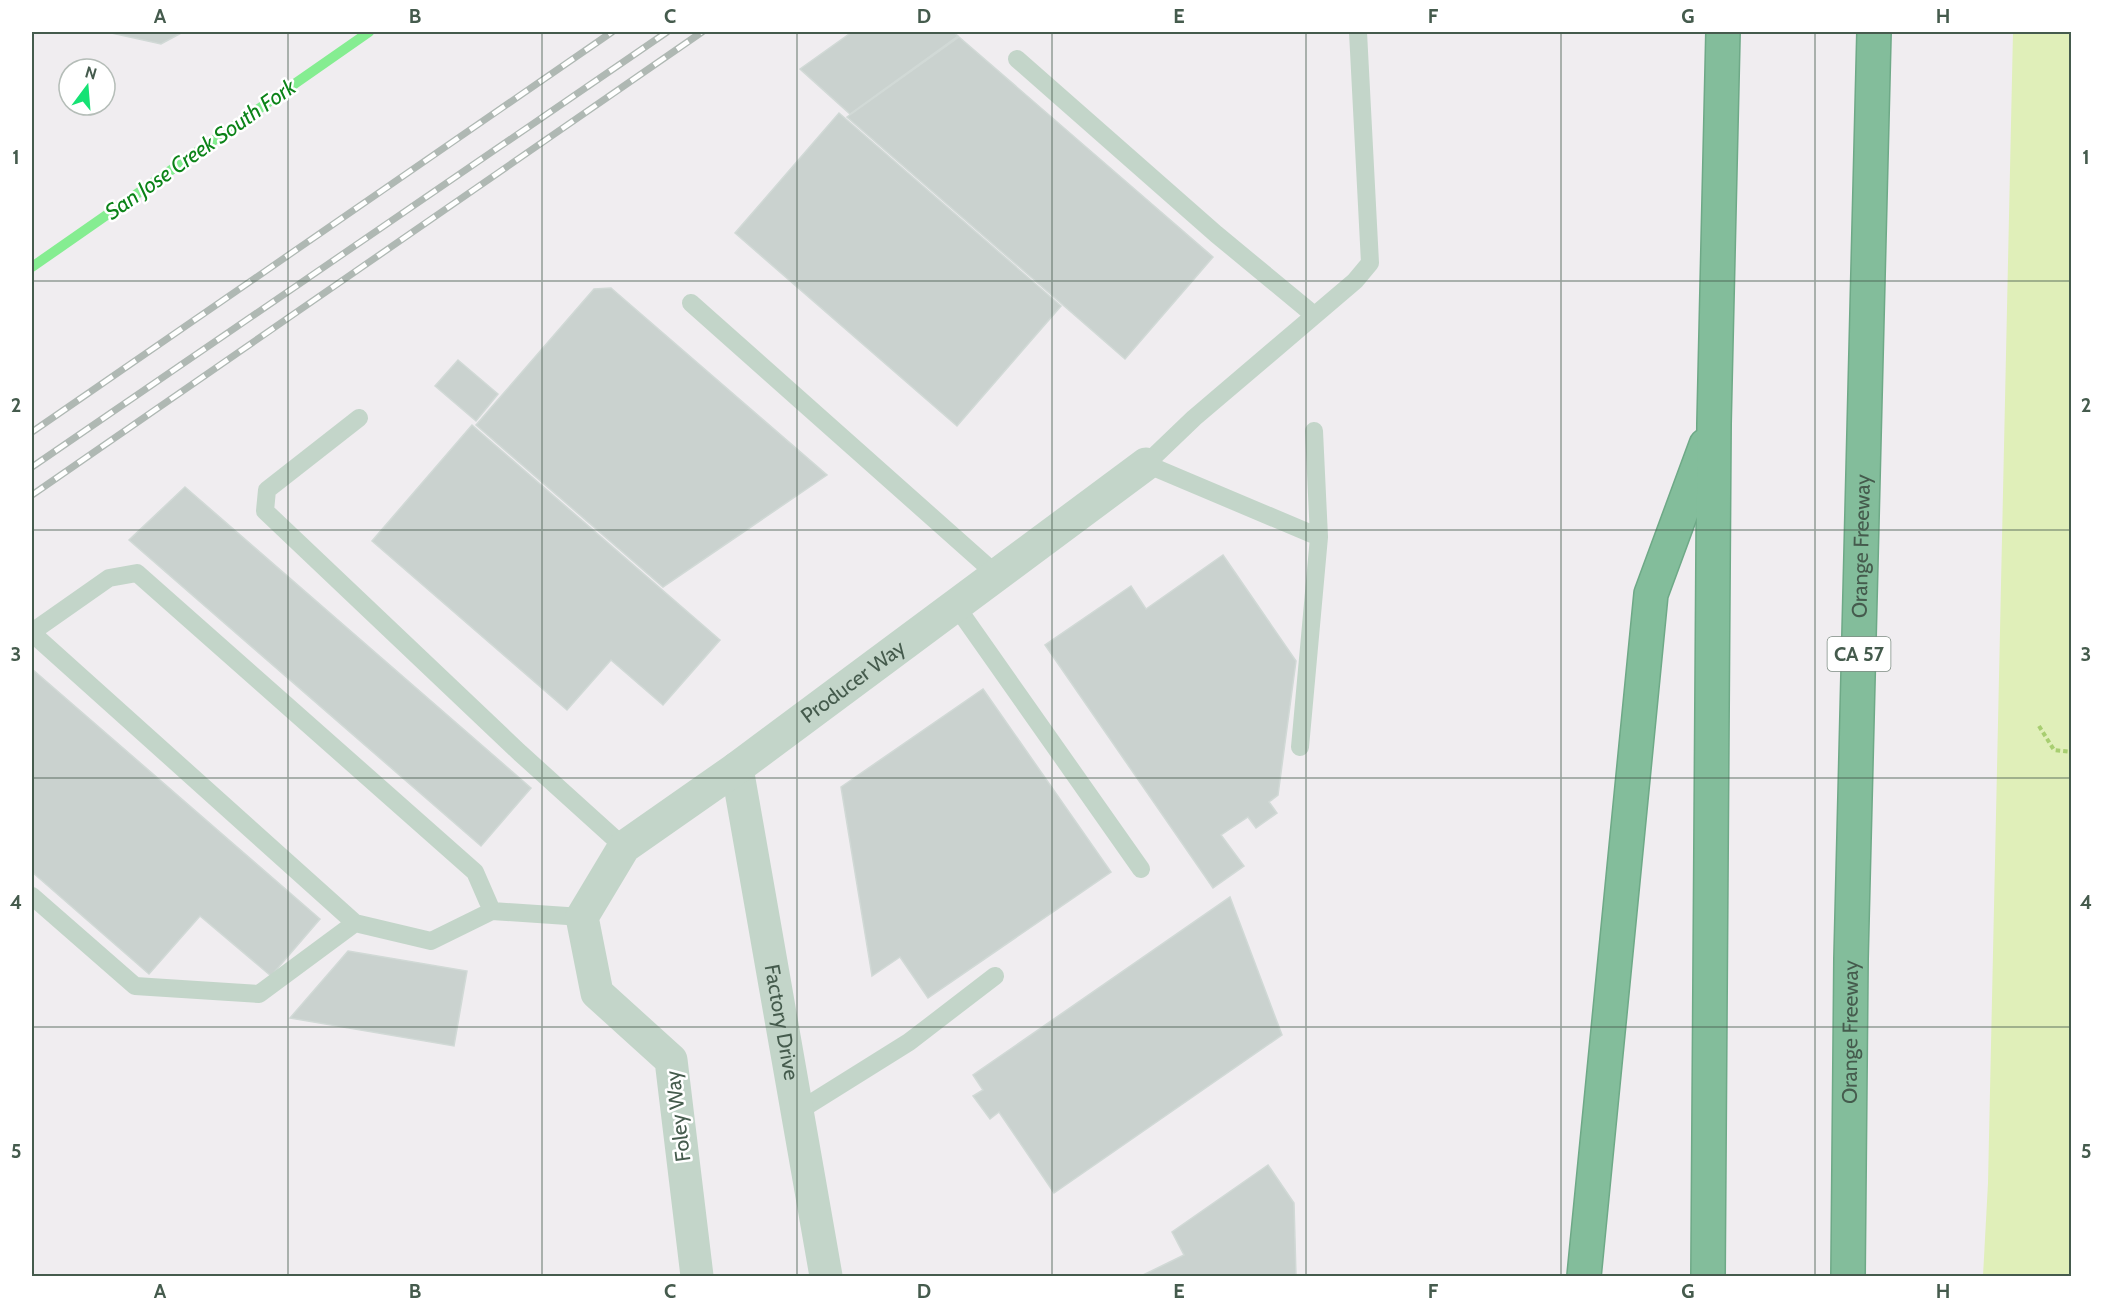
<svg xmlns="http://www.w3.org/2000/svg" width="2103" height="1308" viewBox="0 0 2103 1308" font-family="Cabin,sans-serif">
<rect width="100%" height="100%" fill="#f0edf0"/>
<!-- green -->
<path fill="#e0efb9" d="M2013 32H2072L2071 1276H1983L1988 1183Z"/>
<g fill="none" stroke-linecap="round" stroke-linejoin="round">
<!-- stream -->
<path stroke="#85ed91" stroke-width="10" d="M32 267 369 32"/>
</g>
<!-- building -->
<path fill="#cad2cf" stroke="#d1d9d6" stroke-width="1.5" d="M107 32H183L161 44Z
M852 32H953L958 36 850 114 800 69Z
M959 37 1213 257 1125 359 847 117Z
M839 113 1061 306 957 426 735 233Z
M611 288 827 475 663 587 476 425 594 289Z
M458 360 498 394 476 421 435 386Z
M472 425 720 640 663 705 611 660 567 710 372 541Z
M185 487 531 788 481 846 129 540Z
M1223 555 1296 661 1278 795 1269 802 1277 813 1256 828 1248 817 1221 835 1244 866 1213 888 1045 645 1131 586 1146 609Z
M32 669 320 919 271 976 200 916 149 974 32 872Z
M983 689 1111 872 928 998 900 957 872 976 841 787Z
M1230 897 1282 1035 1054 1193 999 1112 990 1119 973 1096 983 1090 973 1075Z
M348 951 467 971 454 1046 290 1018Z
M1268 1165 1294 1203 1296 1276H1141L1184 1255 1172 1232Z"/>
<g fill="none" stroke-linecap="round" stroke-linejoin="round">
<!-- highway casing -->
<g stroke="#6ea987" stroke-width="36">
<g id="highway">
<path d="M1584 1276 1651 594 1706 445"/>
<path d="M1708 1276 1714 424 1723 32"/>
<path id="s3" d="M1848 1276 1851 959 1874 32"/>
</g>
</g>
<!-- path -->
<path stroke="#a8ce71" stroke-width="4" stroke-dasharray="4.5 3" stroke-linecap="butt" d="M2039 726 2054 750 2072 752"/>
<!-- lane -->
<path stroke="#c3d5c9" stroke-width="18" d="M1017 59 1216 234 1314 315
M691 303 997 575
M359 418 267 490 265 511 520 753 624 847
M1314 431 1319 537
M956 606 1141 869
M32 632 109 578 137 573 475 872 492 911
M32 633 355 923
M1300 747 1319 537 1146 464 1194 418 1355 281 1370 263 1358 32
M32 896 135 986 259 994 355 923 431 941 492 911 582 917
M797 1112 909 1042 995 976"/>
<!-- street -->
<g stroke="#c3d5c9" stroke-width="33">
<path id="s1" d="M737 768 826 1276"/>
<path id="s2" d="M697 1276 671 1060 597 993 582 917 624 847 737 768 1146 464"/>
</g>
<!-- highway -->
<use href="#highway" stroke="#83bd9b" stroke-width="33"/>
<!-- rail casing -->
<g stroke="#afb8b3" stroke-width="7">
<path id="rail" d="M32 432 612 32
M32 467 667 32
M32 495 702 32"/>
</g>
<!-- rail -->
<use href="#rail" stroke="#fff" stroke-width="4.5" stroke-dasharray="14" stroke-linecap="butt"/>
</g>
<!-- grid -->
<path fill="none" stroke="#455b4d" stroke-width="1.5" stroke-opacity="0.55" d="M288 32V1276M542 32V1276M797 32V1276M1052 32V1276M1306 32V1276M1561 32V1276M1815 32V1276M32 281H2072M32 530H2072M32 778H2072M32 1027H2072"/>
<g text-anchor="middle" stroke-width="5" stroke-linejoin="round" paint-order="stroke">
<!-- shield labels -->
<rect fill="#fff" stroke="#7d8c82" stroke-width="1.5" x="1827.5" y="637" width="63" height="34" rx="4.5"/>
<g font-size="20" font-weight="bold" fill="#455b4d">
<text x="1859" y="661">CA 57</text>
</g>
<!-- street labels -->
<g font-size="21" fill="#455b4d" stroke="#fff">
<text dy="7" stroke="none"><textPath href="#s3" startOffset="730">Orange Freeway</textPath></text>
<text dy="7" stroke="none"><textPath href="#s2" startOffset="759">Producer Way</textPath></text>
<text dy="7" stroke="none"><textPath href="#s1" startOffset="258">Factory Drive</textPath></text>
<text dy="7" stroke="none"><textPath href="#s3" startOffset="244">Orange Freeway</textPath></text>
<text transform="translate(678 1116) rotate(-97)" y="7">Foley Way</text>
</g>
<!-- water labels -->
<g font-size="22" font-style="italic" fill="#0b8318" stroke="#fff">
<text transform="translate(200 149) rotate(-35)" y="8">San Jose Creek South Fork</text>
</g>
</g>
<!-- border -->
<rect width="2103" height="1308" fill="none" stroke="#ffffff" stroke-width="66"/>
<!-- north arrow -->
<g transform="translate(87 87) rotate(16)"><circle r="28" fill="#ffffff" stroke="#b5bdb8" stroke-width="1.5"/>
<path d="M0-4.5L10 22L0 15L-10 22Z" fill="#15e274"/>
<text y="-9" font-size="16" font-weight="bold" text-anchor="middle" fill="#455b4d">N</text>
</g>
<rect x="33" y="33" width="2037" height="1242" fill="none" stroke="#455b4d" stroke-width="2"/>
<g font-size="20" text-anchor="middle" font-weight="bold" fill="#455b4d">
<text x="160" y="23">A</text>
<text x="415" y="23">B</text>
<text x="670" y="23">C</text>
<text x="924" y="23">D</text>
<text x="1179" y="23">E</text>
<text x="1433" y="23">F</text>
<text x="1688" y="23">G</text>
<text x="1943" y="23">H</text>
<text x="16" y="164">1</text>
<text x="2086" y="164">1</text>
<text x="16" y="412">2</text>
<text x="2086" y="412">2</text>
<text x="16" y="661">3</text>
<text x="2086" y="661">3</text>
<text x="16" y="909">4</text>
<text x="2086" y="909">4</text>
<text x="16" y="1158">5</text>
<text x="2086" y="1158">5</text>
<text x="160" y="1298">A</text>
<text x="415" y="1298">B</text>
<text x="670" y="1298">C</text>
<text x="924" y="1298">D</text>
<text x="1179" y="1298">E</text>
<text x="1433" y="1298">F</text>
<text x="1688" y="1298">G</text>
<text x="1943" y="1298">H</text>
</g>
</svg>
